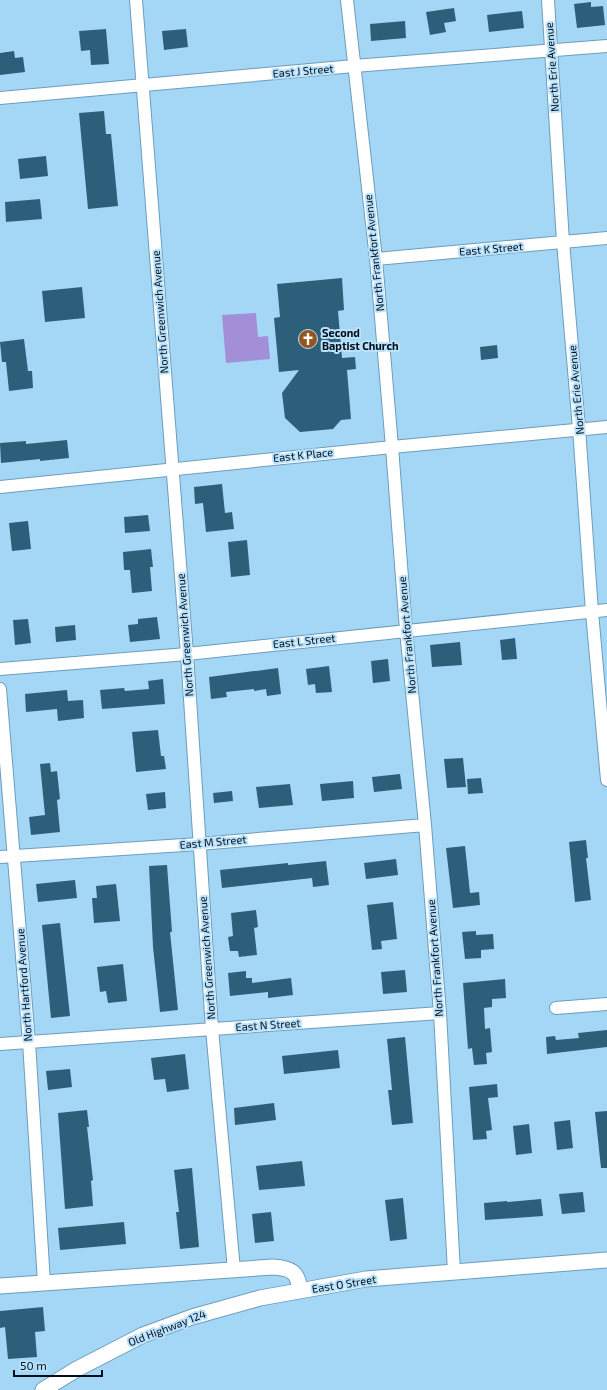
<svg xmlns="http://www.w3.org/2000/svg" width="607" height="1390" viewBox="0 0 607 1390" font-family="'Exo 2',sans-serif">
<rect width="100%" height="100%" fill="#a4d7f6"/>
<!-- green -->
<path fill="#a38fd8" d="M256 313 258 337 268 336 270 359 226 363 222 315Z"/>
<!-- building -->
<path fill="#2e5f7a" d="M591 2V7L603 6 605 25 577 28 574 4Z
M454 8 456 21 444 23 446 32 430 35 426 12Z
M522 11 524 28 489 32 487 15Z
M405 21 406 38 371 41 370 24Z
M106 29 109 64 91 65 90 50 81 51 79 31Z
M186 29 188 47 164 50 162 31Z
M14 51 15 58 23 57 25 72 0 75V53Z
M104 111 106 134H111L118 206 88 209 79 113Z
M46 156 48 176 20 179 18 159Z
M40 199 42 219 6 222 5 202Z
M342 278 344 310 338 311 342 358 355 357 356 369 347 370 351 419 341 420 333 429 300 432 285 418 282 393 299 370 279 372 274 318 280 317 277 284Z
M82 287 85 318 45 322 42 291Z
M24 339 28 371H32L33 388 9 391 6 362H2L0 342Z
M497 345 498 358 481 360 480 347Z
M67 440 69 458 40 461V459L1 463 0 443 26 441V444Z
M222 484 225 513 232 512 234 529 206 532 203 503 195 504 194 487Z
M148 515 150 531 125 533 124 517Z
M28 521 31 549 12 551 9 523Z
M247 540 250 575 231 577 228 542Z
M151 549 153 567H150L152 591 132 593 130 570H124L123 552Z
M157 617 160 639 130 642 128 625 138 624V619Z
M28 619 31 643 15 645 13 620Z
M75 625 76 640 56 642 55 627Z
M515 638 517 659 502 660 500 640Z
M460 642 462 665 432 667 430 645Z
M388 659 390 681 373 683 371 661Z
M329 666 332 692 316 693 315 684 308 685 306 669Z
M278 668 281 694 267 696 266 689 254 691V689L226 692 227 697 211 699 209 677Z
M163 679 165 704 102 709 100 690 124 688 125 691 149 689 148 681Z
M67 690 68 701 83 700 84 718 58 721 57 709 26 712 25 694Z
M158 730 161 756H164L166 769 136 772 132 732Z
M463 758 466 787 447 788 444 759Z
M50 763 51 772 57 771 60 799 57 800 60 832 31 835 29 817 45 815 40 764Z
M400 774 402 789 374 792 372 777Z
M481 778 483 793 468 794 467 779Z
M353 781 354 798 322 801 320 784Z
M290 784 293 805 259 808 256 787Z
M232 791 233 801 214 803 213 793Z
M165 792 166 808 148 810 146 794Z
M586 840 588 858H586L591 900 575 902 569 842Z
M465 846 470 893 479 892 480 905 453 908 446 848Z
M396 859 398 875 366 879 364 863Z
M326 861 329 885 313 887 312 878 222 888 220 870 288 863V865Z
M167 865 172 932H170L178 1010 160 1012 153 947 149 866Z
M75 880 77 898 38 902 36 884Z
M116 884 120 921 94 923 92 898H97L96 886Z
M393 902 397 939 381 941 382 949 372 950 367 905Z
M256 910 258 927 254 928 257 955 239 957 238 951H230L228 937 233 936 231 913Z
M60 923 70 1016 51 1018 42 925Z
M476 931V935L493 934 494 949 481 950V958L465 959 462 932Z
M123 964 127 1001 108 1003 106 991 100 992 97 967Z
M405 970 407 992 383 994 381 972Z
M246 971V978H252V983L291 978 293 995 268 998V992L230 996 228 973Z
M505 979 506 998 492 999V1007L484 1008 485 1029 490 1028 492 1052 486 1053 487 1064 474 1065 472 1048 468 1049 463 983Z
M607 1030V1047L547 1054 546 1037 555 1036 556 1040 579 1038 578 1033Z
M405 1037 413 1123 392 1125 388 1090H392L387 1039Z
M338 1050 340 1068 284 1074 282 1056Z
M185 1054 189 1089 167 1092 165 1079 154 1080 151 1058Z
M70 1069 72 1087 48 1090 46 1071Z
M497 1084 498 1097 488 1098 492 1130 486 1131 487 1139 473 1140 469 1087Z
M274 1103 276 1120 235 1125 234 1108Z
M87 1110 89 1127H87L93 1180 91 1181 93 1206 65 1209 58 1113Z
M607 1111V1168H601L595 1112Z
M570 1120 573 1148 557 1150 554 1122Z
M529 1124 532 1153 516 1155 513 1126Z
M302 1161 305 1186 259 1190 256 1166Z
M192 1168 199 1247 180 1249 176 1212H179L174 1170Z
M583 1192 585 1212 562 1214 559 1194Z
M403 1198 407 1239 390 1241 385 1200Z
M541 1199 543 1216 485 1220 484 1203 507 1201V1202Z
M271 1212 274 1241 255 1243 252 1214Z
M124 1222 126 1244 60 1250 58 1228Z
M43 1307 45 1331 35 1332 37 1357 8 1359 5 1327 0 1328V1311Z"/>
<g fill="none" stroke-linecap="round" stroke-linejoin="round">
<!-- minor casing -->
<g stroke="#6c9dbb" stroke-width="14">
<path id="minor" d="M136 0 187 654 212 1029 234 1270
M347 0 376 259 392 447 406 630 425 825 440 1013 454 1272
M548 0 563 242 579 428 592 612 607 780
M0 98 354 66 607 46
M376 259 607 238
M0 487 392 447 607 427
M0 669 187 654 607 610
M0 689 29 1042 44 1283
M0 857 199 844 425 825
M556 1008 607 1004
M0 1044 440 1013"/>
</g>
<!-- tertiary casing -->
<g stroke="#6c9dbb" stroke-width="17">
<path id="tertiary" d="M0 1286 273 1267C291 1268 298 1272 300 1290
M43 1390 77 1369 143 1335 192 1317 260 1298 366 1279 607 1260"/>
</g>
<!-- minor -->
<use href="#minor" stroke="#fff" stroke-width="12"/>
<!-- tertiary -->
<use href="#tertiary" stroke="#fff" stroke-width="15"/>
</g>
<!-- icons -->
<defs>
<g id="church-disc" transform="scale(1)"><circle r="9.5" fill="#955520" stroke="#bae2fc"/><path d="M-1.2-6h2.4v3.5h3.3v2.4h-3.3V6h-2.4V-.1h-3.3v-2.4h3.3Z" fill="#fff"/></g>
</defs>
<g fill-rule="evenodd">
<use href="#church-disc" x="308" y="339"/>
</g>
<g text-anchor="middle" stroke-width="4" stroke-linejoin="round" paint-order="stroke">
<!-- street labels -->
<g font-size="11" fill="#000e19" stroke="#bae2fc">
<text transform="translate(552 67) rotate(-94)" y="4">North Erie Avenue</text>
<text transform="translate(303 71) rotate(-5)" y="4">East J Street</text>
<text transform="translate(491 249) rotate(-5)" y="4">East K Street</text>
<text transform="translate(374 253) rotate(-96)" y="4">North Frankfort Avenue</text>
<text transform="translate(160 312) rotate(-94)" y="4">North Greenwich Avenue</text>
<text transform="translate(576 390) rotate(-95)" y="4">North Erie Avenue</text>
<text transform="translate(303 455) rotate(-6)" y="4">East K Place</text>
<text transform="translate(185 635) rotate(-94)" y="4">North Greenwich Avenue</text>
<text transform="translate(407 635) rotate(-95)" y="4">North Frankfort Avenue</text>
<text transform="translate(304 641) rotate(-6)" y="4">East L Street</text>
<text transform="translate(213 842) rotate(-5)" y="4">East M Street</text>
<text transform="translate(207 958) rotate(-94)" y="4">North Greenwich Avenue</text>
<text transform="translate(435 958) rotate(-94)" y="4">North Frankfort Avenue</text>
<text transform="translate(24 985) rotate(-94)" y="4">North Hartford Avenue</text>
<text transform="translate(268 1025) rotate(-4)" y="4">East N Street</text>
<text transform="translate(344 1284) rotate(-9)" y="4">East O Street</text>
<text transform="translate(167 1328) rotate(-21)" y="4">Old Highway 124</text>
</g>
<!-- poi labels -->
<g font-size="11" font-weight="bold" fill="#000e19" stroke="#bae2fc" text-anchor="start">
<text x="322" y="337">Second<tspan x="322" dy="13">Baptist Church</tspan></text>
</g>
</g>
<!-- scale -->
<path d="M14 1370v6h88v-6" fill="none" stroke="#000e19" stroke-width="2"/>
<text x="20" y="1370" font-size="12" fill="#000e19" stroke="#bae2fc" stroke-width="3" paint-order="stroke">50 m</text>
</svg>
